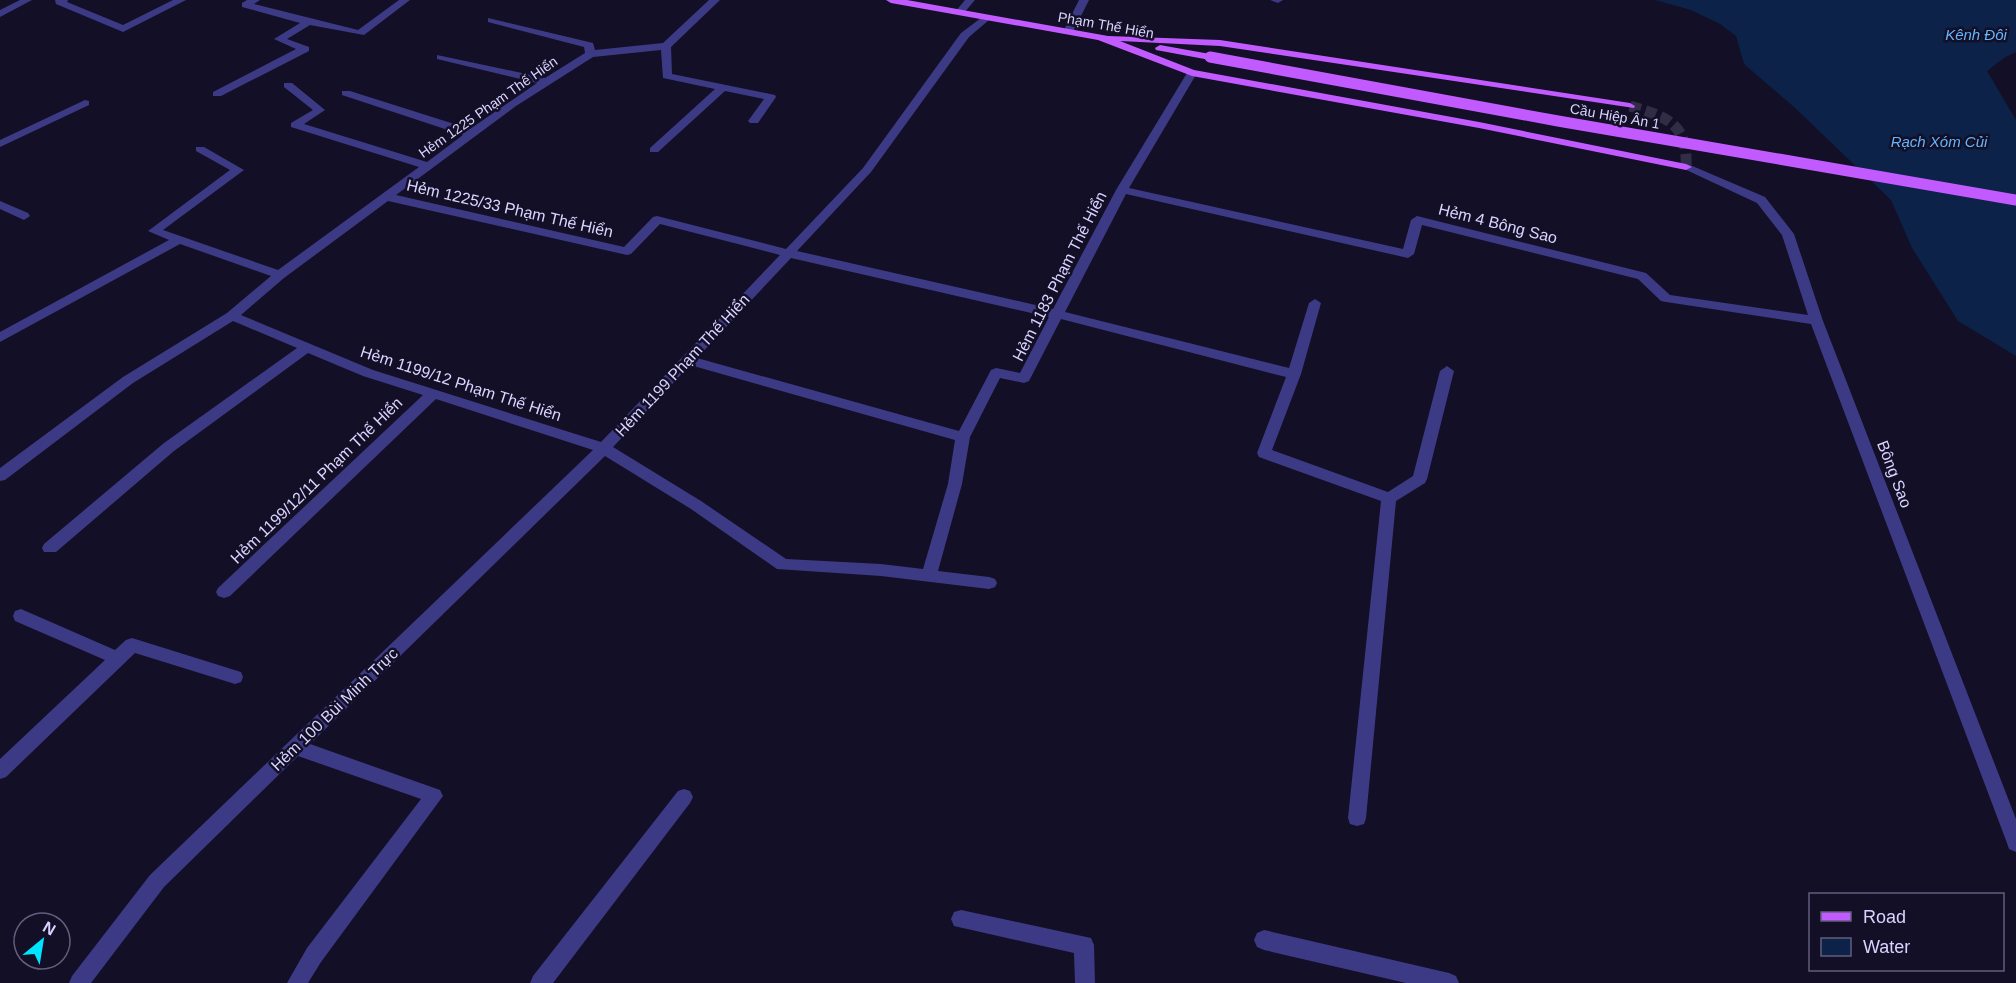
<svg xmlns="http://www.w3.org/2000/svg" width="2016" height="983" viewBox="0 0 2016 983" font-family="Helvetica,sans-serif">
<rect width="100%" height="100%" fill="#130f26"/>
<!-- water -->
<path fill="#0c2248" d="M1655 0H2016V52L2004 58 1987 71 2016 120V356L1958 321 1912 248 1891 200 1794 107 1744 64 1736 36 1720 24 1691 10Z"/>
<g fill="none" stroke-linecap="round" stroke-linejoin="round">
<!-- major-tunnel -->
<path stroke="#312d47" stroke-width="11" stroke-dasharray="11 5" stroke-linecap="butt" d="M1630 106C1667 117 1688 123 1686 167"/>
<!-- minor -->
<path fill="#3d3a85" fill-rule="evenodd" d="M20 0H32L0 17V10Z
M55 0H68L67 2 123 25 173 0H186L123 32 56 4Z
M247 0H260L254 4 358 30 399 0H410L364 35 310 25 287 39 309 47V51L221 96H213V92L296 49 274 39 300 23 242 7V3Z
M709 0H720L671 47 672 74 775 95 776 97 758 123H750L748 121 764 99 725 91 658 152H650V148L715 89 663 78 661 50 593 57 516 106 396 195 624 247 653 217 657 216 786 249 863 168 961 33 985 15 989 16V20L969 37 871 172 797 251 1053 309 1116 190 1187 73 1192 70 1197 73 1129 188 1403 249 1411 220 1417 216 1646 273 1670 295 1808 315 1782 235 1757 203 1680 167 1686 164 1690 165 1765 197 1794 234 1823 321 2016 819V852L2009 849 2007 843 1811 324 1666 302 1661 301 1638 279 1422 225 1414 254 1408 258 1126 194 1065 312 1289 368 1309 303 1315 299 1321 303 1301 374 1272 450 1388 492 1413 476 1440 371 1447 366 1454 371 1427 479 1425 483 1396 501 1366 818 1364 824 1357 826 1350 824 1348 818 1381 501 1259 457 1257 453 1286 377 1061 319 1029 381 1024 383 1000 378 970 437 962 484 938 571 989 577 995 579 997 583 995 587 989 589 881 576 777 569 691 509 605 456 310 744 440 790 443 796 321 962 308 983H287L307 948 421 799 298 756 164 887 91 983H69L72 976 150 875 593 450 436 399 230 596 224 598 218 596 216 592 218 588 423 395 363 376 308 353 174 451 56 552H44L42 548 44 544 164 443 297 348 233 321 133 383 5 480 0 481V468L123 377 227 313 271 276 180 244 0 342V332L169 240 148 231 230 170 196 151V147H204L244 170 163 230 278 270 419 167 291 127V123L313 110 284 87V83H292L325 110 304 124 427 162 463 135 342 95V91H350L470 129 537 83 437 59V55L545 78 585 53 584 47 488 22V18L593 43 595 50 663 43ZM388 201 627 255 631 254 660 224 780 255 601 442 373 370 241 315 284 278ZM791 258 1049 317 1020 373 996 368 991 370 959 431 697 358ZM690 365 955 440 948 484 923 569 881 564 786 559 701 501 613 447Z
M965 0H975L963 14H957L955 12Z
M1079 0H1089L1072 34H1064L1063 32Z
M1270 0H1283L1278 3Z
M85 100 89 101V105L0 147V140Z
M0 201 28 213 30 216 24 220 0 209Z
M21 609 115 650 126 640 132 638 241 672 243 677 241 682 235 684 135 653 6 777 0 779V759L105 660 15 621 13 616 15 611Z
M684 789 690 791 693 797 690 803 553 983H530L533 976 678 791Z
M961 910 1091 938 1094 945 1095 983H1075L1074 953 954 926 951 919 954 912Z
M1264 930 1449 973 1456 976 1459 983H1406L1264 950 1257 947 1254 940 1257 933Z"/>
<!-- major -->
<path fill="#c25bff" fill-rule="evenodd" d="M886 0H907L1108 36 1220 40 1630 103 1635 106 1634 108 1220 46 1120 41 1194 70 1479 122 1686 164 1692 167 1686 170 1479 128 1192 76 1098 40 891 3Z
M1160 45 1210 54 1215 57 1210 60 1156 50 1155 48Z"/>
<!-- major-bridge -->
<path stroke="#c25bff" stroke-width="11" d="M1210 57 1558 121 2016 200"/>
</g>
<g text-anchor="middle" stroke-width="5" stroke-linejoin="round" paint-order="stroke">
<!-- far-street labels -->
<g font-size="14" fill="#d9d4ff" stroke="#130f26">
<text transform="translate(1106 25) rotate(10)" y="5">Phạm Thế Hiển</text>
<text transform="translate(488 107) rotate(-35)" y="5">Hẻm 1225 Phạm Thế Hiển</text>
<text transform="translate(1615 116) rotate(10)" y="5">Cầu Hiệp Ân 1</text>
</g>
<!-- far-water labels -->
<g font-size="15" font-style="italic" fill="#62b6ff" stroke="#130f26">
<text x="1976" y="40">Kênh Đôi</text>
<text x="1939" y="147">Rạch Xóm Củi</text>
</g>
<!-- street labels -->
<g font-size="16" fill="#d9d4ff" stroke="#130f26">
<text transform="translate(510 208) rotate(13)" y="6">Hẻm 1225/33 Phạm Thế Hiển</text>
<text transform="translate(1498 223) rotate(14)" y="6">Hẻm 4 Bông Sao</text>
<text transform="translate(1059 276) rotate(-63)" y="6">Hẻm 1183 Phạm Thế Hiển</text>
<text transform="translate(682 365) rotate(-47)" y="6">Hẻm 1199 Phạm Thế Hiển</text>
<text transform="translate(461 383) rotate(18)" y="6">Hẻm 1199/12 Phạm Thế Hiển</text>
<text transform="translate(1895 474) rotate(69)" y="6">Bông Sao</text>
<text transform="translate(316 480) rotate(-44)" y="6">Hẻm 1199/12/11 Phạm Thế Hiển</text>
<text transform="translate(334 709) rotate(-44)" y="6">Hẻm 100 Bùi Minh Trực</text>
</g>
</g>
<!-- legend -->
<rect x="1809" y="893" width="195" height="78" fill="#130f26" stroke="#625e7d" stroke-width="1.5"/>
<rect x="1821" y="912" width="30" height="9" fill="#c25bff" stroke="#625e7d" stroke-width="1.5"/>
<text x="1863" y="923" font-size="18" fill="#d9d4ff">Road</text>
<rect x="1821" y="938" width="30" height="18" fill="#0c2248" stroke="#625e7d" stroke-width="1.5"/>
<text x="1863" y="953" font-size="18" fill="#d9d4ff">Water</text>
<!-- north arrow -->
<g transform="translate(42 941) rotate(30)"><circle r="28" fill="#130f26" stroke="#625e7d" stroke-width="1.5"/>
<path d="M0-4.5L10 22L0 15L-10 22Z" fill="#00e5ff"/>
<text y="-9" font-size="16" font-weight="bold" text-anchor="middle" fill="#d9d4ff">N</text>
</g>
</svg>
